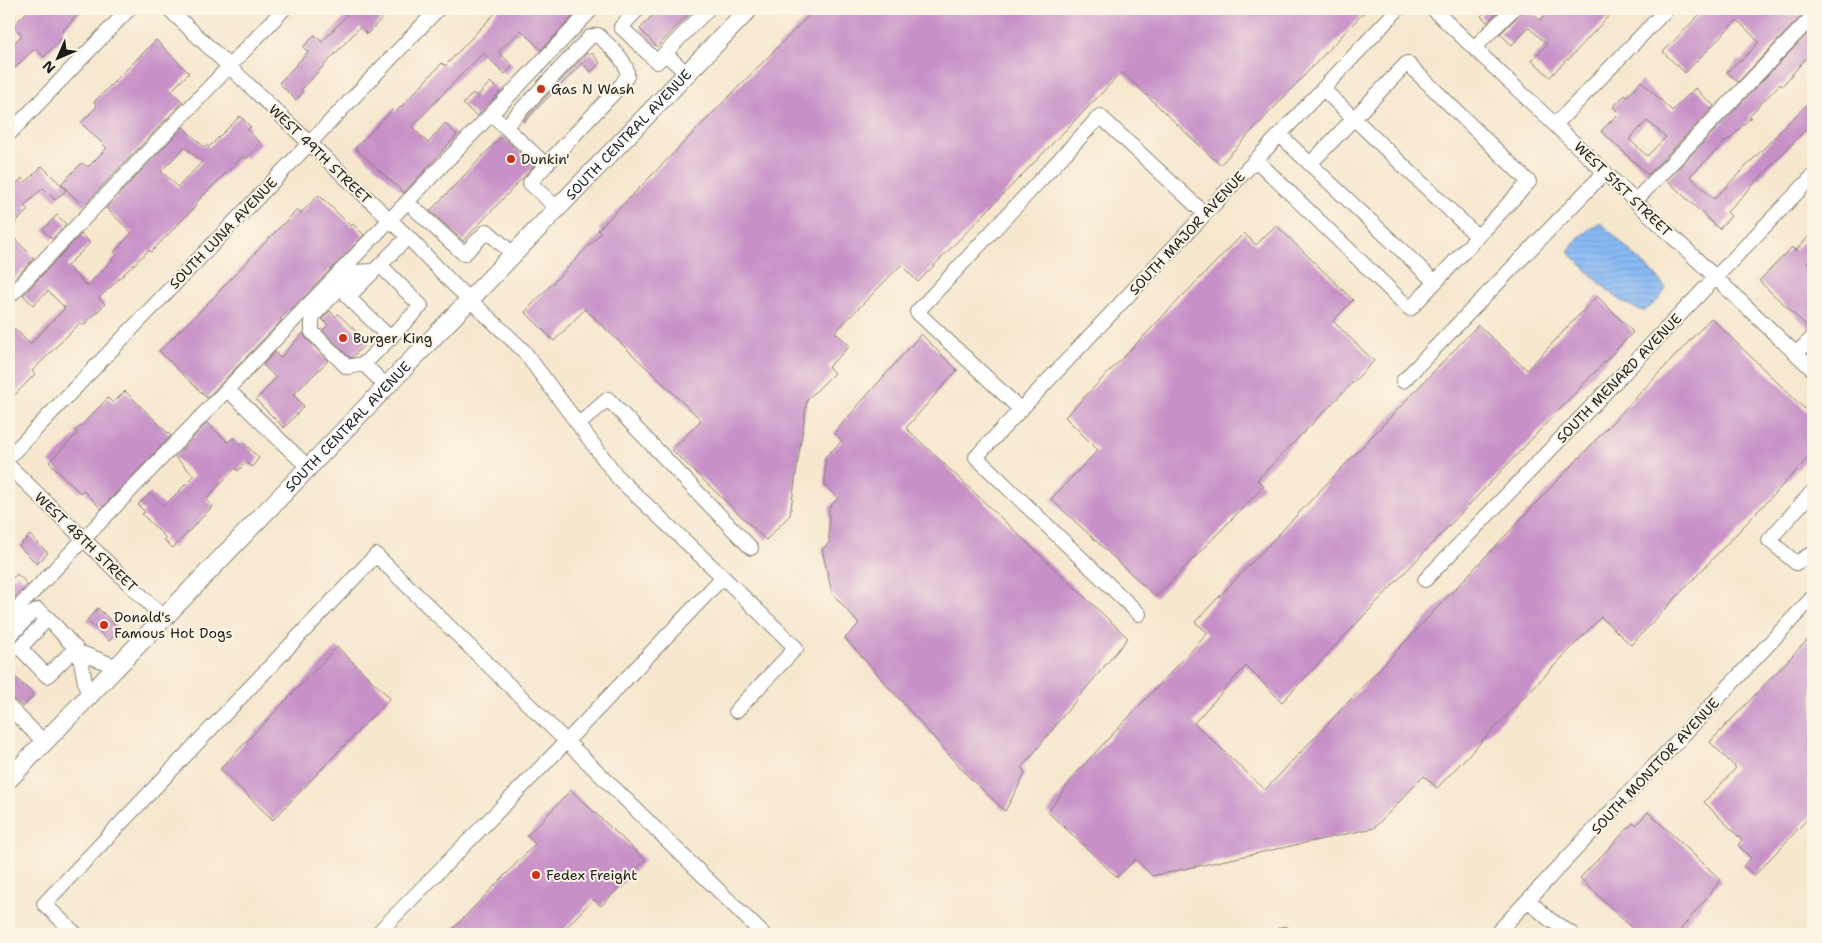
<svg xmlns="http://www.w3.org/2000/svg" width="1822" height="943" viewBox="0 0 1822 943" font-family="'Shantell Sans',sans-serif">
<defs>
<pattern id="water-rules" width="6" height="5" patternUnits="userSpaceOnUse" patternTransform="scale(1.25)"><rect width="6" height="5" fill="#88b9f4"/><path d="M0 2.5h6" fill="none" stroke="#759ed1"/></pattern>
</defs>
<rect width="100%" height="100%" fill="#fcf5e5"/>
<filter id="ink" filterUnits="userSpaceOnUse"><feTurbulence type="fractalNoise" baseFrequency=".02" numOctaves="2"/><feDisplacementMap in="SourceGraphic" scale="10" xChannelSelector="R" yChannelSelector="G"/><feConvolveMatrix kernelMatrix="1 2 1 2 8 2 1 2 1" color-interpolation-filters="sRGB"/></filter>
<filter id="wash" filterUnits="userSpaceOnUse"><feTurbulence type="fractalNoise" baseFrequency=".0096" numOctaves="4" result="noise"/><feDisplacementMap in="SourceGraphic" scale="20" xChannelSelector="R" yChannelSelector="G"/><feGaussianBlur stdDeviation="1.12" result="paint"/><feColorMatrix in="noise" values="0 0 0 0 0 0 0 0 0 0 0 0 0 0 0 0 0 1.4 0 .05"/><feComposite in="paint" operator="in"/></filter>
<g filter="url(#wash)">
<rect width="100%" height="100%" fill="#f7e7cf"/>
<!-- water -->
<path fill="url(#water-rules)" stroke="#526a88" d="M1600 222 1656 276 1666 288C1661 299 1654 304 1644 311 1616 304 1594 276 1573 257L1569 251 1579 237Z"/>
<g id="blocks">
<!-- building -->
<path fill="#c791c8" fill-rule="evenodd" d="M30 9H84L62 31 66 34 44 57 35 48 15 68 9 62V48L22 35 13 26Z
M341 9H391L367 34 360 27 301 90 303 92 296 100 279 83 308 52 303 47 315 35 322 42 347 15Z
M499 9H580L541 50 521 30 498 52 513 66 505 74 483 53 458 78 412 127 428 143 445 123 457 135 404 193 355 148 393 109 396 112 442 63 445 66Z
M658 9H694L657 47 640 29Z
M815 9H1367L1220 165 1122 72 918 282 901 265 835 332 850 346 828 367 834 373 807 400 790 515 766 540 672 450 701 420 585 309 554 341 525 312 601 233 598 230Z
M1488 9H1501L1487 22 1481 16Z
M1522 9H1528L1540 20 1552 9 1559 15 1565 9H1615L1568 60 1567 59 1550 77 1532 60 1547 44 1528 27 1512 45 1500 34 1519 15Z
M1705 9H1806L1807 10 1738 82 1727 72 1739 60 1741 61 1759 42 1737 20 1685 73 1663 52Z
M1813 28V52L1807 59 1806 58 1782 86 1780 84 1749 116 1751 117 1730 139 1729 138 1690 176 1714 199 1813 98V122L1727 212 1731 216 1719 229 1667 180Z
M156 40 189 73 171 91 183 102 83 206 61 184 82 163 88 167 107 148 81 123 97 106 94 102Z
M587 53 589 55 592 53 600 63 591 72 582 63 524 122 523 121Z
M1641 81 1672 111 1695 88 1714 106 1648 175 1601 131 1619 113 1613 107 1625 95 1627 97ZM1647 121 1666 137 1647 156 1629 139Z
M490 82 500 92 477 116 463 104 473 93 477 97Z
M240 116 251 127 247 130 261 143 246 159 243 156 195 204 196 206 151 252 149 250 99 298 105 304 83 326 80 323 32 371 35 374 9 401V335L15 329 30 344 65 308 48 291 33 305 23 295 81 234 90 243 67 266 87 286 117 255 114 252 132 233 106 208 183 127 204 147 206 145 209 147ZM185 147 202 162 178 187 161 171Z
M502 136 534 166 463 241 430 211Z
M42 166 66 190 55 200 43 188 24 206 28 210 9 229V191L22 178 26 182Z
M319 195 351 226 353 224 364 235 299 302 280 319 282 320 207 398 159 351 207 304 274 233 297 210 301 213Z
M57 215 66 224 52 239 43 230Z
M1276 225 1353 300 1333 321 1374 361 1257 480 1264 486 1156 597 1051 499 1098 450 1065 417 1244 233 1256 245Z
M1813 232V256L1807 262 1813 268V328L1810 329 1759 281 1792 247 1795 251Z
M9 233 34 258 10 283 9 281Z
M1597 296 1633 332 1282 702 1246 666 1194 723 1265 790 1711 318 1813 417V453L1631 645 1601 617 1437 788 1424 776 1374 828 1152 876 1136 859 1117 877 1048 812 1077 772 1208 633 1195 622 1478 325 1527 370Z
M330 311 335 317 338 314 367 342 353 357 350 358 323 330 328 325 322 319Z
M303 333 306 338 328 361 293 395 304 406 284 428 256 400 276 378 263 365 275 352 280 358Z
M921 334 957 370 906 428 1128 638 1063 716 1022 768 1025 774 1005 811 968 776 845 638 859 624 832 593 822 549 829 543V508L838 498 825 486V457L842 441 834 433Z
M125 391 171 436 101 509 83 490 80 493 49 462 77 434 75 432 108 398 113 403Z
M207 423 228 442 233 438 240 445 243 442 259 458 252 467 246 462 238 471 235 468 206 500 213 506 173 548 164 540 166 538 142 514 145 512 138 505 150 493 164 506 194 476 175 457Z
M30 535 48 553 37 564 19 546Z
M17 574 28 584 9 603V582Z
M98 608 120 630 109 641 87 620Z
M1813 634V813L1754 876 1743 866 1751 858 1738 845 1742 840 1704 802 1736 768 1710 742Z
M337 647 390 698 273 820 220 769Z
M9 671 34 695 23 707 15 700 9 698Z
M571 790 645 860 601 906 593 899 560 934H448L535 844 527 836Z
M1648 812 1721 880 1677 934H1638L1580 878 1633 823 1636 825Z"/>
</g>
</g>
<g filter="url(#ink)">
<use href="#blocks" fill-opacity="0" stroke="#8a8276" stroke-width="1"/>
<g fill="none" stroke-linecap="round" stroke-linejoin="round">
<!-- minor casing -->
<g stroke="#8a8276" stroke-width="16">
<path id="minor" d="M169 9 408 237 454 285 523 350 619 479 723 577 566 742 377 934
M638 9 621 27 657 62 665 53
M1433 9 1813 370
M1474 48 1513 9
M687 74 665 53 708 9
M1323 89 1478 237
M499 121 546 165 530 183 558 209
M1555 125 1667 9
M505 127 590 37 598 35C607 44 629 61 627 76 626 78 624 80 623 83L546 165
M9 134 129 9
M1280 135 1310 164
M1256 160 1410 309C1450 267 1489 224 1529 182L1407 63 1310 164 1435 282
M1635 201 1813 16
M415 209 464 254 487 231 514 255
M380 265 421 306 390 338
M9 297 284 9
M1796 354 1813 337
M364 364 347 367 312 332V317L355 272 374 271
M1403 381 1605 172
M387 387 364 364 390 338 348 297 408 237
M227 389 309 468
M1021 410 917 312 1100 116 1205 214
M579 424 608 399 751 548
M9 457 438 9
M9 466 164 618
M1813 491 1769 540 1796 563 1813 553
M723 577 796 648 736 711
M1425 580 1813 176
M1139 614 976 457 1398 9
M9 617 592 9
M48 618 20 648 47 676 76 648
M9 637 31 614 38 610 48 618 79 652 88 697
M79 652 117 667
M9 707 44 742
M1528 900 1549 919 1572 934
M76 934 44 904 376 555 763 934
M1283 934H1284
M1496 934 1813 597"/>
</g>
<!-- major casing -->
<g stroke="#8a8276" stroke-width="20">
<g id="major">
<path id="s1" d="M9 779 749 9"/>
</g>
</g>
<!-- minor -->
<use href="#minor" stroke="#fff" stroke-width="14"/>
<!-- major -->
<use href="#major" stroke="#fff" stroke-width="18"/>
</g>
</g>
<!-- markers -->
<g fill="#c8321e" stroke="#fcf5e5" stroke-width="2">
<circle cx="541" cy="89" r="5"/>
<circle cx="511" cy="159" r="5"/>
<circle cx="343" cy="338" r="5"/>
<circle cx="104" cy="625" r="5"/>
<circle cx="536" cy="875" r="5"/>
</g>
<g text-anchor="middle" stroke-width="4" stroke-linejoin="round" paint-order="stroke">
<!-- poi labels -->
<g font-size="14" fill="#1c1c1c" stroke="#fcf5e5" text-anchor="start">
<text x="551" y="94">Gas N Wash</text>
<text x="521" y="164">Dunkin'</text>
<text x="353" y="343">Burger King</text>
<text x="114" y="622">Donald's<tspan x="114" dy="16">Famous Hot Dogs</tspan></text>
<text x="546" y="880">Fedex Freight</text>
</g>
<!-- street labels -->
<g font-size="14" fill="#1c1c1c" stroke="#fcf5e5">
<text dy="5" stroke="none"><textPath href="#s1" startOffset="894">SOUTH CENTRAL AVENUE</textPath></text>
<text transform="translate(320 154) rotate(44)" y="5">WEST 49TH STREET</text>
<text transform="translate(1623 189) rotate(44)" y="5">WEST 51ST STREET</text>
<text transform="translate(223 233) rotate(-46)" y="5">SOUTH LUNA AVENUE</text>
<text transform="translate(1187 233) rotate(-47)" y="5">SOUTH MAJOR AVENUE</text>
<text transform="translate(1619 378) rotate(-46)" y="5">SOUTH MENARD AVENUE</text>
<text dy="5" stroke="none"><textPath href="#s1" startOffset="489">SOUTH CENTRAL AVENUE</textPath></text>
<text transform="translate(86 542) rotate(44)" y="5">WEST 48TH STREET</text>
<text transform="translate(1655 766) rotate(-47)" y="5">SOUTH MONITOR AVENUE</text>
</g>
</g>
<!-- margin -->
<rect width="1822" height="943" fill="none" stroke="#fcf5e5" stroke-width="30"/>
<!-- north arrow -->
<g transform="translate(58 58) rotate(225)" stroke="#fcf5e5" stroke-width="4" paint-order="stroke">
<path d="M0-4L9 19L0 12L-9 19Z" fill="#1c1c1c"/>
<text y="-8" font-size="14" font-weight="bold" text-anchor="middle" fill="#1c1c1c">N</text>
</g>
</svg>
